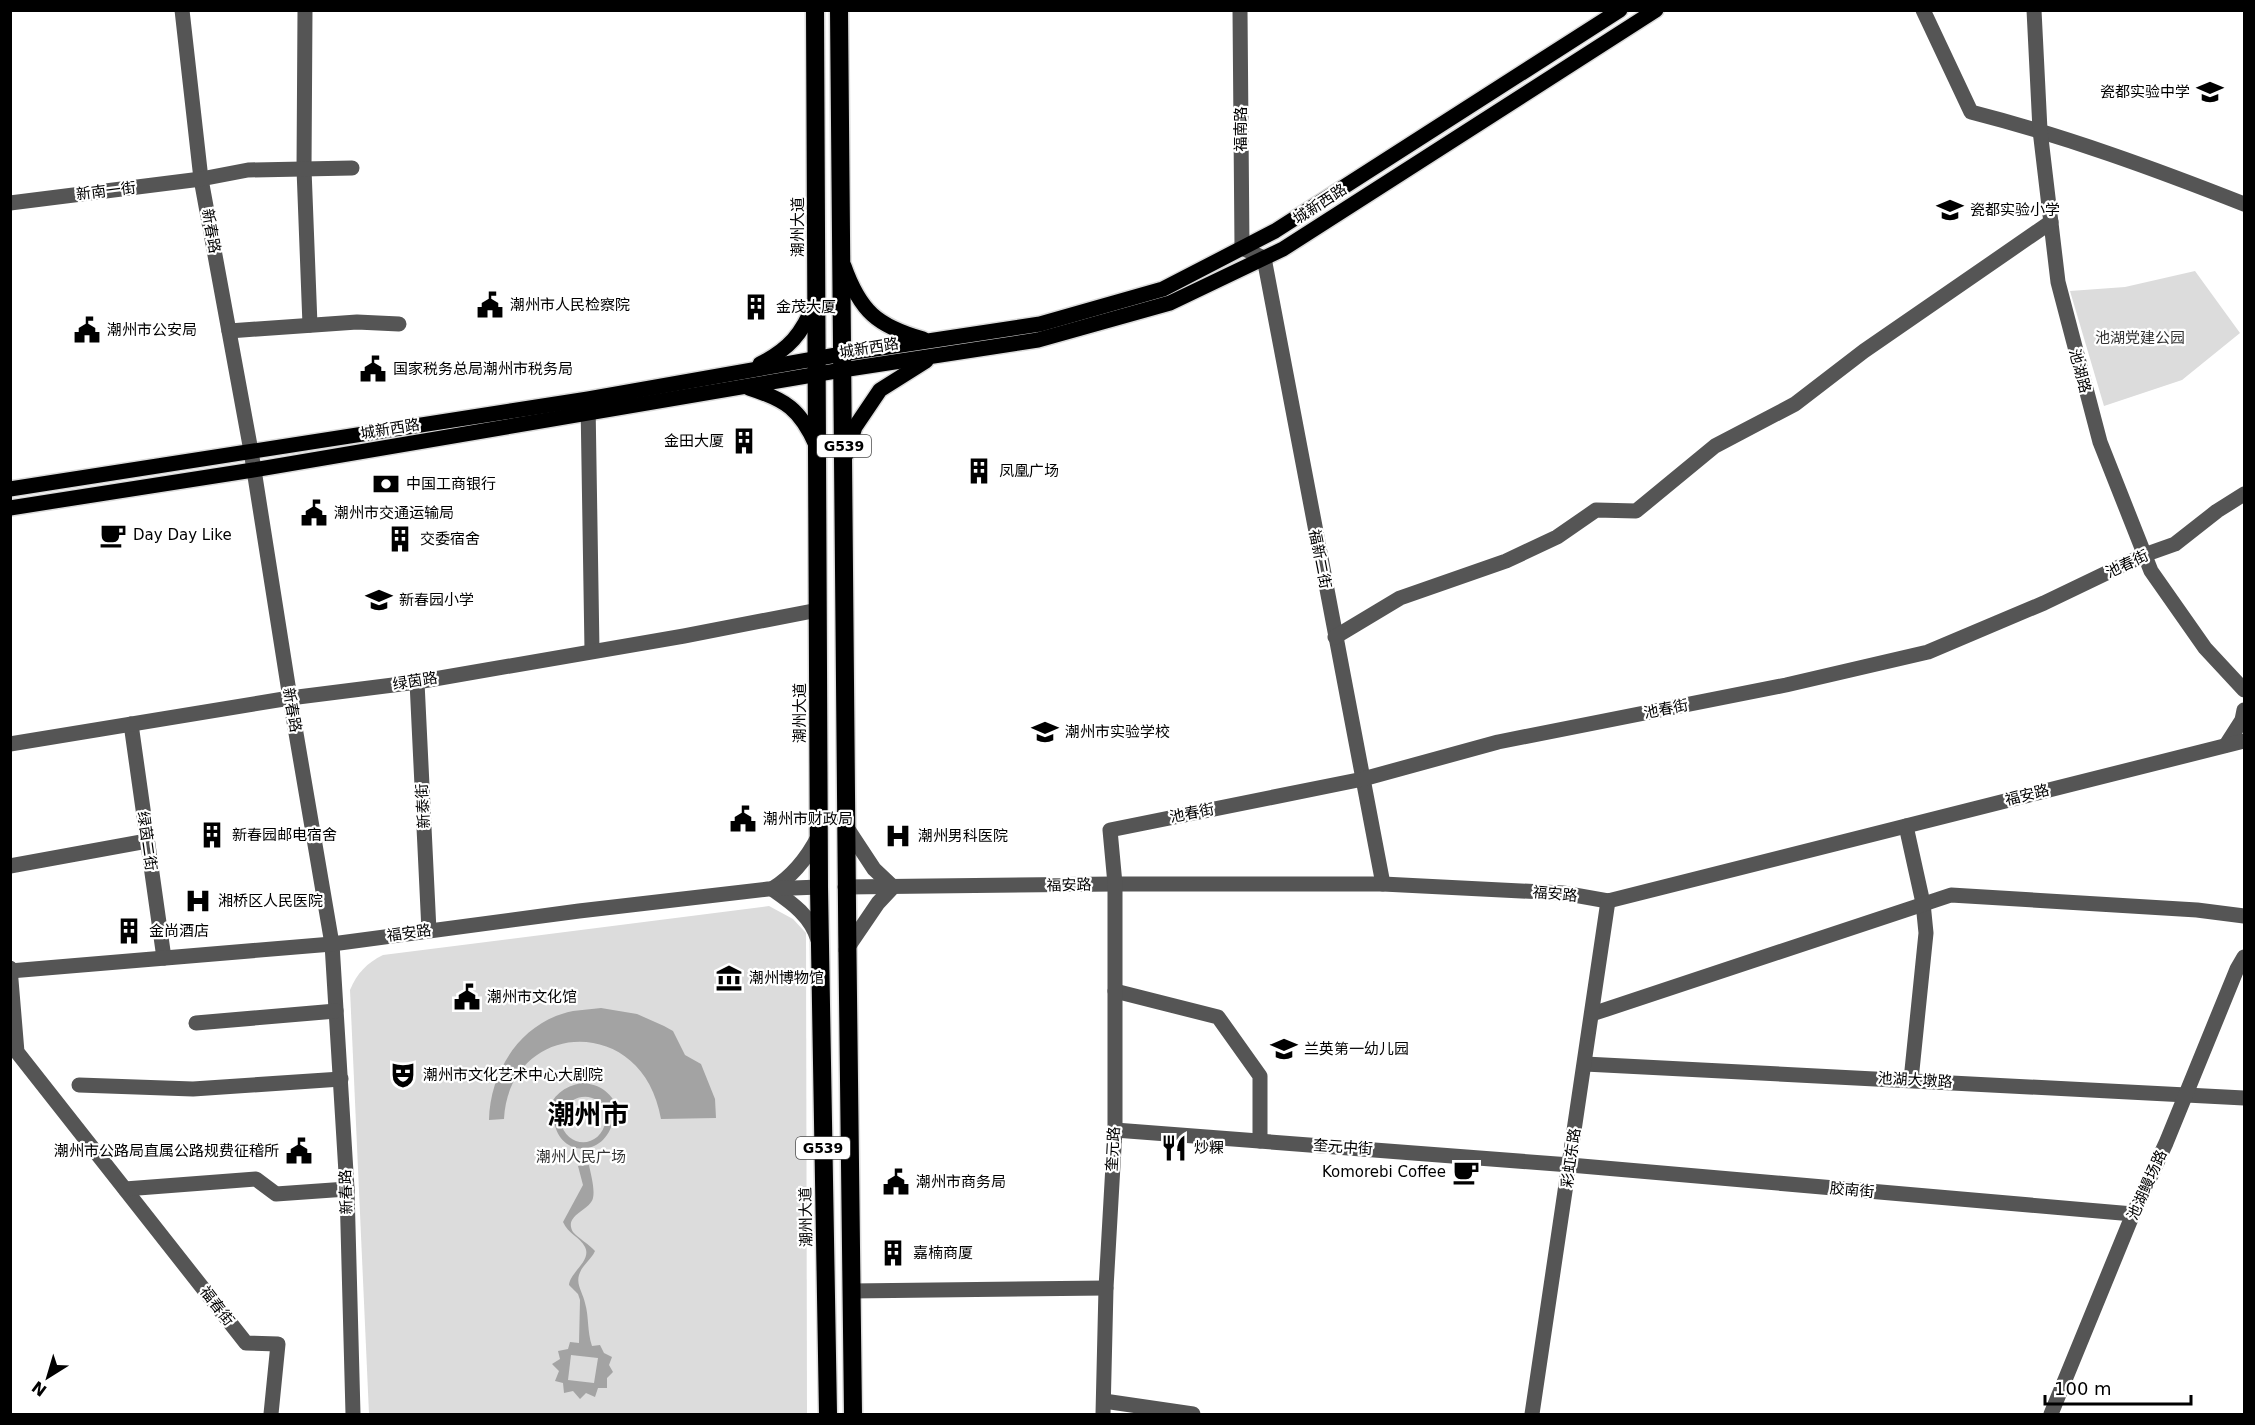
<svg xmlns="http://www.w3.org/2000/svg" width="2255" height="1425" font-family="'DejaVu Sans','Noto Sans SC',sans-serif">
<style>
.green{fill:#dcdcdc}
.water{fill:#a3a3a3;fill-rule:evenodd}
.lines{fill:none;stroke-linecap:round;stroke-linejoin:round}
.major-casing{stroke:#dbdbdb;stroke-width:18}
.highway-casing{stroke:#dbdbdb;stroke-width:21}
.minor{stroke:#555;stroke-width:15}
.major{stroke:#000;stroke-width:15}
.highway{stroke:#000;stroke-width:18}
.labels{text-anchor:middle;stroke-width:4.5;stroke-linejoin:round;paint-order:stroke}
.shield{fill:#fff;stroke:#4c4c4c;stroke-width:1.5}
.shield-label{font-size:14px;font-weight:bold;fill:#000}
.poi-label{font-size:15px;fill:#000;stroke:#fff;text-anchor:start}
.street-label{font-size:15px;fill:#000;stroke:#fff}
.park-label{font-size:15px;fill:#333;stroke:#fff}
.town-label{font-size:27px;font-weight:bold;fill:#000;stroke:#fff}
</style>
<rect width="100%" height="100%" fill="#fff"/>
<g class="green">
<path d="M2195 271 2240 333 2182 380 2104 406 2070 291 2125 287Z"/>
<path d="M769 906 793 919 806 933 807 1414H369L350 990C357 973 367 963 383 955Z"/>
</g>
<g class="water">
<path d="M601 1008 637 1014 664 1026 673 1031 685 1055 701 1064 715 1099 716 1118 661 1119C643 1012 509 1020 504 1119L489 1120C490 1070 522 1021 573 1011 582 1010 592 1009 601 1008Z"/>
<path d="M582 1083C600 1084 613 1093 619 1112H605C597 1089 570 1094 561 1113H547C552 1096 564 1086 582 1083Z"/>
<path d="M606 1120H613C606 1157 560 1159 554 1121H560C567 1150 601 1149 606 1120Z"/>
<path d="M589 1165C591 1175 595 1189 593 1198 590 1211 563 1215 573 1232 578 1238 589 1244 595 1251 591 1260 582 1265 579 1275 576 1285 583 1293 585 1303 589 1316 587 1331 592 1346L600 1345 604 1353 612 1357 609 1365 613 1372 607 1378V1388H598L595 1397 586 1393 580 1399 573 1391 564 1393 563 1383 555 1381 559 1371 552 1364 560 1359 558 1351 568 1349 570 1342 579 1343 580 1300 578 1294 569 1285C570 1272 592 1261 585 1247 580 1237 568 1234 563 1222L583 1185 578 1166ZM571 1355 598 1358 594 1383 568 1380Z"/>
</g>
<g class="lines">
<g class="major-casing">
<g id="major">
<path d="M844 266C860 311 877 326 923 339"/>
<path d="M760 364C789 349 802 334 814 304"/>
<path d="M749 388C786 400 800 409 816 445"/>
<path d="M846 455 855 427 880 390 926 361"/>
<path d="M10 489 588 399 842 354 1040 324 1163 289 1275 231 1620 10"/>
<path d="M10 508 253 470 842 370 1038 340 1170 303 1283 249 1656 10"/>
</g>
</g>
<g class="highway-casing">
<g id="highway">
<path d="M815 10 819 887 828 1414"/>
<path d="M839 10C844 479 846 946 853 1414"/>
</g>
</g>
<g class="minor">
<path d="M182 10 201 179 251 451 290 698 332 944 347 1189 353 1414"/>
<path d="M305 10 304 169 310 325"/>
<path d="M1240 10 1242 248 1264 258 1383 884"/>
<path d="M1923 10 1971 112C2065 136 2155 169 2244 204"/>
<path d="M2034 10 2040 130 2058 282 2100 442 2151 571 2205 648 2244 690"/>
<path d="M10 203 201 179 248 170 352 168"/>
<path d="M229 331 357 322 399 324"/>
<path d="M588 402 592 650"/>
<path d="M1335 637 1400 598 1506 561 1557 537 1596 510 1636 511 1715 446 1795 404 1864 351 2051 222"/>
<path d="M417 682 429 931"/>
<path d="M131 724 164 958"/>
<path d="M10 744 290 698 417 682 684 636 818 610"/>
<path d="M2226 745 2242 720 2244 710"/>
<path d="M845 825 874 869 893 887 878 903 846 950"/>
<path d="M1906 826 1923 903 1926 933 1911 1080"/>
<path d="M10 866 147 841"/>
<path d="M845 887 1115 884H1383L1563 893 1608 901 2244 741"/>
<path d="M818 940C811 916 792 903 772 889 793 876 807 858 818 837"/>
<path d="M10 968 17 1052 246 1343 278 1344 271 1414"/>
<path d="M10 971 332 944 579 911 768 889 819 887"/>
<path d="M1115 991 1218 1017 1260 1076V1141"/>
<path d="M1592 1014 1951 895 2197 910 2244 916"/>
<path d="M196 1023 336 1011"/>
<path d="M1585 1064 2244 1098"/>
<path d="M79 1085 193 1089 341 1079"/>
<path d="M1115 1130 1570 1165 2133 1214"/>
<path d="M125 1189 256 1179 276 1194 347 1189"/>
<path d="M851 1291 1106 1288"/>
<path d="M1104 1401 1193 1414"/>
<path d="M1103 1414 1106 1288 1115 1130V884L1110 830 1363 779 1498 742 1786 685 1928 652 2044 603 2144 555 2175 544 2217 511 2244 494"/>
<path d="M1532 1414 1608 901"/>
<path d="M2051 1414 2133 1214 2166 1143 2237 969 2244 957"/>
</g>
<use href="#major" class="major"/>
<use href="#highway" class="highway"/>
</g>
<defs>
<g id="school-bare" transform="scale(2.07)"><path d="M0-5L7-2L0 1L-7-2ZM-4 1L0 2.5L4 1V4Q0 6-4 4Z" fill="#000" stroke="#fff" stroke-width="2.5" paint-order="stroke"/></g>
<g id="civic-bare" transform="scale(2.07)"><path d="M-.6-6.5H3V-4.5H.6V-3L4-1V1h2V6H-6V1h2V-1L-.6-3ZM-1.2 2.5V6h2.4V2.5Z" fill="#000" stroke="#fff" stroke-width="2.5" paint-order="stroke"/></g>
<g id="building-bare" transform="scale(2.07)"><path d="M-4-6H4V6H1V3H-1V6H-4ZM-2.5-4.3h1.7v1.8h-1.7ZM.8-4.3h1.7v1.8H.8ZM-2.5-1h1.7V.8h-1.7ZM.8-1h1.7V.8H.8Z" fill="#000" stroke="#fff" stroke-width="2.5" paint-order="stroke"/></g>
<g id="bank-bare" transform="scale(2.07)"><path d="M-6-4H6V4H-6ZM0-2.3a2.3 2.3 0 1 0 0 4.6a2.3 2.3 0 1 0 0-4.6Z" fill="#000" stroke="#fff" stroke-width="2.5" paint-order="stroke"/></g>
<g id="cafe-bare" transform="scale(2.07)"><path d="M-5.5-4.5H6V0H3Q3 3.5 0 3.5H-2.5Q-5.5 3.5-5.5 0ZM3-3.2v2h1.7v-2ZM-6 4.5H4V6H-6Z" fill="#000" stroke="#fff" stroke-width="2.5" paint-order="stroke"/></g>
<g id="hospital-bare" transform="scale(2.07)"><path d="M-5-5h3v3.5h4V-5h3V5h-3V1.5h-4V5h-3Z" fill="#000" stroke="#fff" stroke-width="2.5" paint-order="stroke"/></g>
<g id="museum-bare" transform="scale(2.07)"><path d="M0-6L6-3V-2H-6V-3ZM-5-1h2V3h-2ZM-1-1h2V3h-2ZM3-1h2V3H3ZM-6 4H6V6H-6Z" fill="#000" stroke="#fff" stroke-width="2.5" paint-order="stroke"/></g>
<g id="theatre-bare" transform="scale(2.07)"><path d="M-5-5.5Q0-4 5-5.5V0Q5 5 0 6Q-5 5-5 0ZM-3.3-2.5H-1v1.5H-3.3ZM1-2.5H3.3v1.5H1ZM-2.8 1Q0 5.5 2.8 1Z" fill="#000" stroke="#fff" stroke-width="2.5" paint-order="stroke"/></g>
<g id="restaurant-bare" transform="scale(2.07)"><path d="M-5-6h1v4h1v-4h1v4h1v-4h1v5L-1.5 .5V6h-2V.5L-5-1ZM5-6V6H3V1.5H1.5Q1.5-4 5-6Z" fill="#000" stroke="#fff" stroke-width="2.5" paint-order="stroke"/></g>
</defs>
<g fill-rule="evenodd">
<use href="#school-bare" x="2210" y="92"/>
<use href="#school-bare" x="1950" y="210"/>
<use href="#civic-bare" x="490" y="305"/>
<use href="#building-bare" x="756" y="307"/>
<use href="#civic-bare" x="87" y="330"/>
<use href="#civic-bare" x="373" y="369"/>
<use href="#building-bare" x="744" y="441"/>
<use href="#building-bare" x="979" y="471"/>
<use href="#bank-bare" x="386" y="484"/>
<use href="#civic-bare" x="314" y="513"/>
<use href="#cafe-bare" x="113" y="535"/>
<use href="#building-bare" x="400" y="539"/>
<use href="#school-bare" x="379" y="600"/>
<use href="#school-bare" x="1045" y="732"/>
<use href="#civic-bare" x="743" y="819"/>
<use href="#building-bare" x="212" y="835"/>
<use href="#hospital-bare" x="898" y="836"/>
<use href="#hospital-bare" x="198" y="901"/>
<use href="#building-bare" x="129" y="931"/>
<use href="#museum-bare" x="729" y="978"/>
<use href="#civic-bare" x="467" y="997"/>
<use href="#school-bare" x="1284" y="1049"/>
<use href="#theatre-bare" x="403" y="1075"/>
<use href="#restaurant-bare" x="1174" y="1148"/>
<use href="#civic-bare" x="299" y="1151"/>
<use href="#cafe-bare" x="1466" y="1172"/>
<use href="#civic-bare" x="896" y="1182"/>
<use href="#building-bare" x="893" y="1253"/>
</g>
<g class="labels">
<g class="shield">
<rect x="817" y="435" width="54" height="22" rx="4.5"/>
<rect x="796" y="1137" width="54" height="22" rx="4.5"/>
</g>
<g class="shield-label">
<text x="844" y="451">G539</text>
<text x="823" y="1153">G539</text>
</g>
<g class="poi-label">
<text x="2190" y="97" text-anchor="end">瓷都实验中学</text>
<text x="1970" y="215">瓷都实验小学</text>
<text x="510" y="310">潮州市人民检察院</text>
<text x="776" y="312">金茂大厦</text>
<text x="107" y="335">潮州市公安局</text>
<text x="393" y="374">国家税务总局潮州市税务局</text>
<text x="724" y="446" text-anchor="end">金田大厦</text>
<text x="999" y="476">凤凰广场</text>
<text x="406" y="489">中国工商银行</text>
<text x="334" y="518">潮州市交通运输局</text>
<text x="133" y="540">Day Day Like</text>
<text x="420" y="544">交委宿舍</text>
<text x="399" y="605">新春园小学</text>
<text x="1065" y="737">潮州市实验学校</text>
<text x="763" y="824">潮州市财政局</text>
<text x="232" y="840">新春园邮电宿舍</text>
<text x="918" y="841">潮州男科医院</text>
<text x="218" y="906">湘桥区人民医院</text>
<text x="149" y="936">金尚酒店</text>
<text x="749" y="983">潮州博物馆</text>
<text x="487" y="1002">潮州市文化馆</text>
<text x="1304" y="1054">兰英第一幼儿园</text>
<text x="423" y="1080">潮州市文化艺术中心大剧院</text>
<text x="1194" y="1153">炒粿</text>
<text x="279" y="1156" text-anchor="end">潮州市公路局直属公路规费征稽所</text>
<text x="1446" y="1177" text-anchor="end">Komorebi Coffee</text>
<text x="916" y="1187">潮州市商务局</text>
<text x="913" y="1258">嘉楠商厦</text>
</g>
<g class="street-label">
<text transform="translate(1241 129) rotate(-90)" y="5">福南路</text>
<text transform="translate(106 191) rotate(-7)" y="5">新南一街</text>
<text transform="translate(1320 204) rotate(-33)" y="5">城新西路</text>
<text transform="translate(798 227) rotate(-90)" y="5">潮州大道</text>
<text transform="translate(211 231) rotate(80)" y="5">新春路</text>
<text transform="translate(869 348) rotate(-9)" y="5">城新西路</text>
<text transform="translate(2080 371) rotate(75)" y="5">池湖路</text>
<text transform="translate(390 429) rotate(-9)" y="5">城新西路</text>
<text transform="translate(1320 559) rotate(79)" y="5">福新二街</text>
<text transform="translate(2127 564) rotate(-25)" y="5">池春街</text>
<text transform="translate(415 681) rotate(-9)" y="5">绿茵路</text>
<text transform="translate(1666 709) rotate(-11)" y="5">池春街</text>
<text transform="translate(292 710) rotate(80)" y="5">新春路</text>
<text transform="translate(800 713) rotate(-90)" y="5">潮州大道</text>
<text transform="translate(2027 795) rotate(-14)" y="5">福安路</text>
<text transform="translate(423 806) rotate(-93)" y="5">新泰街</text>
<text transform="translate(1192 813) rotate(-11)" y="5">池春街</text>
<text transform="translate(147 841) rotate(82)" y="5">绿茵二街</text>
<text transform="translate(1069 885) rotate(-1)" y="5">福安路</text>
<text transform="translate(1555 894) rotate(5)" y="5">福安路</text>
<text transform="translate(409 933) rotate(-8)" y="5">福安路</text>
<text transform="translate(1915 1080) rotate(3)" y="5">池湖大墩路</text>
<text transform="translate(1343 1147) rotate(4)" y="5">奎元中街</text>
<text transform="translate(1113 1149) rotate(-87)" y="5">奎元路</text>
<text transform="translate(1571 1158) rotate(-82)" y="5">彩虹东路</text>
<text transform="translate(2147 1185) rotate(-66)" y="5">池湖鳗场路</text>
<text transform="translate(1852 1190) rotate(5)" y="5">胶南街</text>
<text transform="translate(346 1192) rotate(-92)" y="5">新春路</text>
<text transform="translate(806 1217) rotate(-91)" y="5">潮州大道</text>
<text transform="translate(217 1306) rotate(52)" y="5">福春街</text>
</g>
<g class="park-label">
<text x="2140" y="343">池湖党建公园</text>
<text x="581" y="1162">潮州人民广场</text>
</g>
<g class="town-label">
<text x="588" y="1124">潮州市</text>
</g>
</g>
<rect width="2255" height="1425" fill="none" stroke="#000000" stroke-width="24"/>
<g transform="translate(48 1377) rotate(217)" stroke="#ffffff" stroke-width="4.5" paint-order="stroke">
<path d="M0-4.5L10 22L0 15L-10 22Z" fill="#000000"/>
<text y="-9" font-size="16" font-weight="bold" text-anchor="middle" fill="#000000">N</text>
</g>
<path d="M2045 1395v9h146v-9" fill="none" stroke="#000000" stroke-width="3"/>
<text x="2054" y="1395" font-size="18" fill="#000000" stroke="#ffffff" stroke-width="4.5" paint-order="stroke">100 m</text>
</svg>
